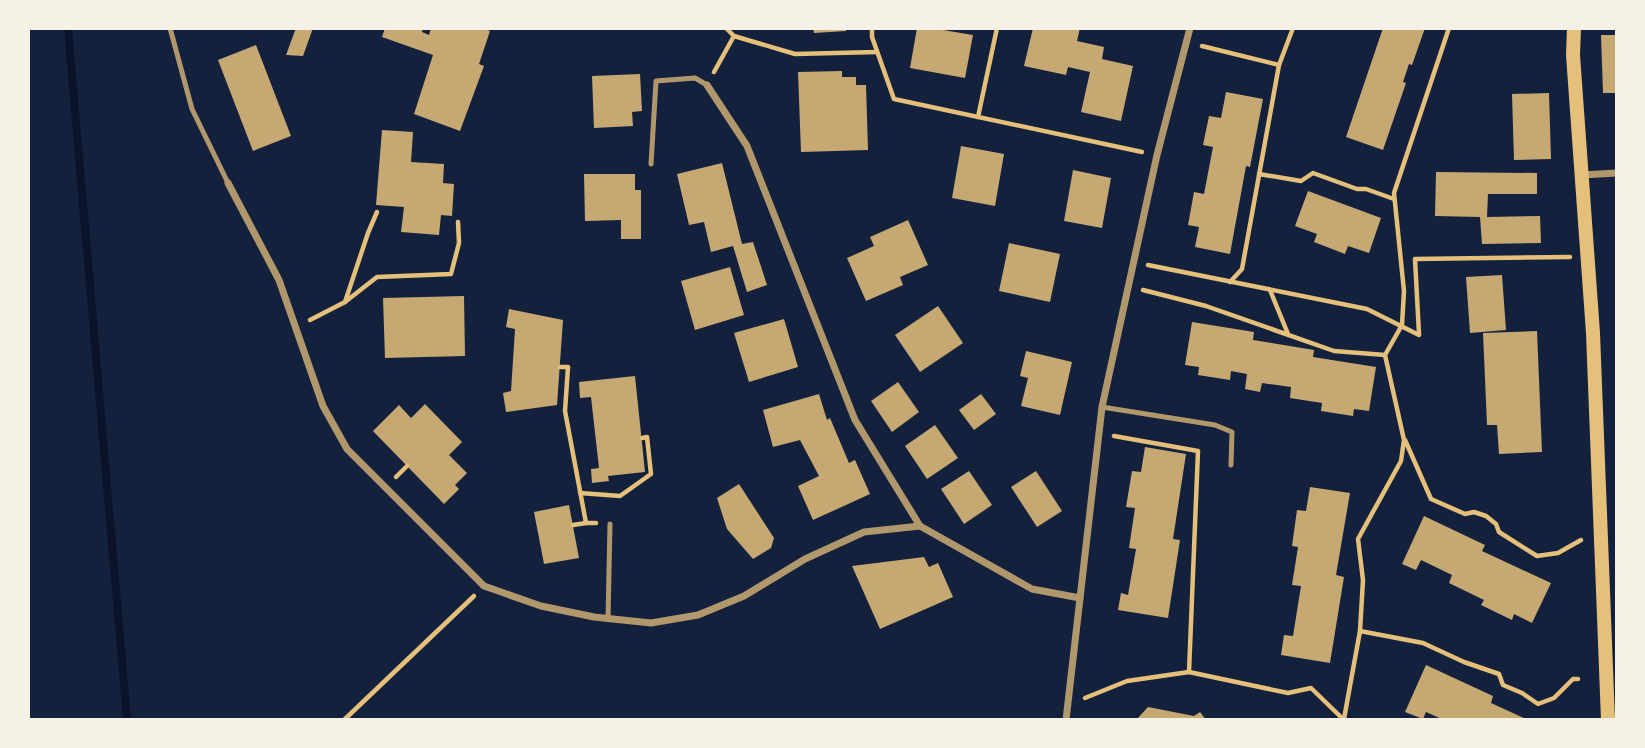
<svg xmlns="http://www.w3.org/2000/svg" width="1645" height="748" font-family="'Source Sans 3',sans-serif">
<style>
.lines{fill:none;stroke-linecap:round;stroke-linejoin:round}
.stream{stroke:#0b132b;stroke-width:8}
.building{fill:#c6a872}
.path{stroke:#e5c07b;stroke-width:4.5}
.service{stroke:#b1986c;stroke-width:5}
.minor{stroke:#b1986c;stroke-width:7}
.secondary{stroke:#e5c07b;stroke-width:14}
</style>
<rect width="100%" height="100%" fill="#14213d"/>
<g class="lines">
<path class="stream" d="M68 28 127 720"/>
</g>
<g class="building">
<path d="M296 28H313L303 56 286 55Z"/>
<path d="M385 28H423L422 32 429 35 431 28H481L490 31 479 64 484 66 460 131 414 114 433 55 382 37Z"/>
<path d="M813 28H846V31L814 33Z"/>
<path d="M917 28H931L973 35 965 78 910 68Z"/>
<path d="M1033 28H1080L1077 41 1104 47 1102 59 1133 66 1121 121 1081 112 1090 72 1068 67 1066 75 1024 66Z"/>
<path d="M1383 28H1425L1412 65 1409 64 1403 82 1406 83 1383 150 1346 137Z"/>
<path d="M1601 35H1617V93H1603Z"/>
<path d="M256 45 291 136 253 151 218 60Z"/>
<path d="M842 71V77H856V85H866L868 150 801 152 798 72Z"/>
<path d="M640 74 642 111 632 112 633 126 594 128 592 76Z"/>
<path d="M1226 92 1263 99 1250 167 1246 166 1230 254 1195 247 1199 227 1188 225 1194 192 1204 194 1213 147 1203 145 1209 116 1221 118Z"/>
<path d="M1549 93 1551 159 1514 160 1512 94Z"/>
<path d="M382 130 413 132 411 162 444 164 443 183 454 184 452 216 441 215 439 235 401 232 404 207 376 205Z"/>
<path d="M961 146 1004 154 995 206 952 198Z"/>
<path d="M722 163 742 244 753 242 767 285 747 292 733 246 711 252 704 222 689 225 677 174Z"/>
<path d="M1073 170 1111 178 1102 228 1064 221Z"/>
<path d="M1436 172 1537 173V194H1488L1487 217 1540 216 1541 243 1482 244 1480 217 1435 216Z"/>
<path d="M584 174H635V190H641V239H621V220L585 221Z"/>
<path d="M1308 191 1381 218 1369 253 1348 246 1345 254 1314 242 1317 234 1295 226Z"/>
<path d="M908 220 928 265 900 277 903 285 866 301 847 258 874 246 870 237Z"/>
<path d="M1009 243 1060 254 1050 302 999 291Z"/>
<path d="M730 267 744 315 695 330 681 281Z"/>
<path d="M1502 275 1506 330 1470 333 1466 277Z"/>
<path d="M464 296 465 356 385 358 383 298Z"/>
<path d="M938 306 963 343 920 372 895 335Z"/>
<path d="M509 309 563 320 557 405 506 412 503 393 511 391 515 329 506 327Z"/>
<path d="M784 319 798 367 749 382 734 333Z"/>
<path d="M1192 322 1254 332 1253 340 1314 350 1313 357 1376 367 1369 411 1354 409 1353 416 1321 411 1322 403 1290 398 1291 387 1262 383 1260 392 1245 389 1247 374 1231 371 1230 380 1198 375 1199 367 1185 365Z"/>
<path d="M1537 331 1542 452 1499 454 1497 425H1487L1483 333Z"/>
<path d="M1026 351 1072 362 1060 415 1021 406 1028 378 1020 376Z"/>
<path d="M635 376 645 472 608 476 609 481 592 483 591 469 599 468 591 397 580 398 579 382Z"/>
<path d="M898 382 919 412 892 432 871 401Z"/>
<path d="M819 394 827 420 830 418 849 463 855 460 870 494 813 520 798 486 819 476 800 440 773 447 763 410Z"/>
<path d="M981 394 996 414 974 430 959 410Z"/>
<path d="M425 404 462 442 449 455 467 473 455 485 459 489 444 504 373 431 399 405 411 418Z"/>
<path d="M935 425 958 458 927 479 905 446Z"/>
<path d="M1145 447 1186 454 1173 539 1180 540 1168 618 1118 610 1121 593 1128 595 1136 549 1129 548 1135 508 1126 507 1132 471 1141 472Z"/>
<path d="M969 471 992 505 964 524 941 489Z"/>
<path d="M1036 471 1062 511 1037 527 1011 487Z"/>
<path d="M739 484 774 538 771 548 753 559 727 529 717 498Z"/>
<path d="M1310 487 1350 493 1336 575 1344 577 1330 663 1281 655 1284 635 1293 636 1301 586 1292 585 1298 547 1292 546 1297 510 1306 511Z"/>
<path d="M569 505 579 558 544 564 534 512Z"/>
<path d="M1424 516 1485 545 1482 551 1551 583 1532 623 1514 614 1512 620 1481 605 1484 600 1449 583 1452 575 1421 560 1416 570 1402 564Z"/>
<path d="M924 557 929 567 938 563 953 597 880 629 852 566Z"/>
<path d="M1426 665 1493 696 1491 703 1528 720H1444L1426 712 1423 719 1405 712Z"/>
<path d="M1148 707 1194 716 1200 712 1206 720H1136Z"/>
</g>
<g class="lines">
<g class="path">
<path d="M726 28 734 36"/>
<path d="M872 28V37L894 99 1142 152"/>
<path d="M1449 28 1394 193 1404 291 1402 325 1385 355 1404 440 1401 461 1358 539 1363 580 1360 631 1423 643 1464 662 1499 674 1503 685 1522 693 1538 704 1554 698 1573 679H1578"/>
<path d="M1202 46 1279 65"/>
<path d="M714 72 734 36 795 54 877 52"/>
<path d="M978 117 997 28"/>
<path d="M1259 174 1301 181 1313 173 1357 189H1366L1394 199"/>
<path d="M1148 265 1367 309 1419 335"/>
<path d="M1230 282 1242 269 1279 65 1293 28"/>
<path d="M1143 290 1206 306 1334 351 1385 355"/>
<path d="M1270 290 1288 334"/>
<path d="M345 302 377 277 451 274 459 243 458 222"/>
<path d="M310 320 345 302 368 233 377 212"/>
<path d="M1419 334 1415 259 1570 257"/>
<path d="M560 367H568L565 411 586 523H596"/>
<path d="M1114 436 1198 451 1189 672 1288 693 1311 688 1344 720"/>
<path d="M1405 440 1431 499 1465 514 1474 512 1486 516 1496 524 1499 532 1537 556 1558 553 1581 540"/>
<path d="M396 477 407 466"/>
<path d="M580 493 620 496 651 474 647 437 642 438"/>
<path d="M573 525 586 523"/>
<path d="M1085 698 1127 681 1189 672"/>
<path d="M1344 719 1360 631"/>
<path d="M344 720 474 596"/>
</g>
<g class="service">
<path d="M170 28 192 109 228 183"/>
<path d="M651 164 656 81 695 78 707 85"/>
<path d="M1102 407 1215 425 1232 432 1231 465"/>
<path d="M608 619 610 524"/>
</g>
<g class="minor">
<path d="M707 85 747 146 855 420 920 526"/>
<path d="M1582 175 1617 173"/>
<path d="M228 183 279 280 323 406 347 449 484 586 541 606 594 617 651 623 698 615 744 596 805 559 864 532 920 526 1032 589 1080 598"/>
<path d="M1066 720 1102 407 1157 155 1190 28"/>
</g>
<path class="secondary" d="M1574 28 1573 55 1593 333 1608 720"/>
</g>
<rect width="1645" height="748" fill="none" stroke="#f6f1e7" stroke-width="60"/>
</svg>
